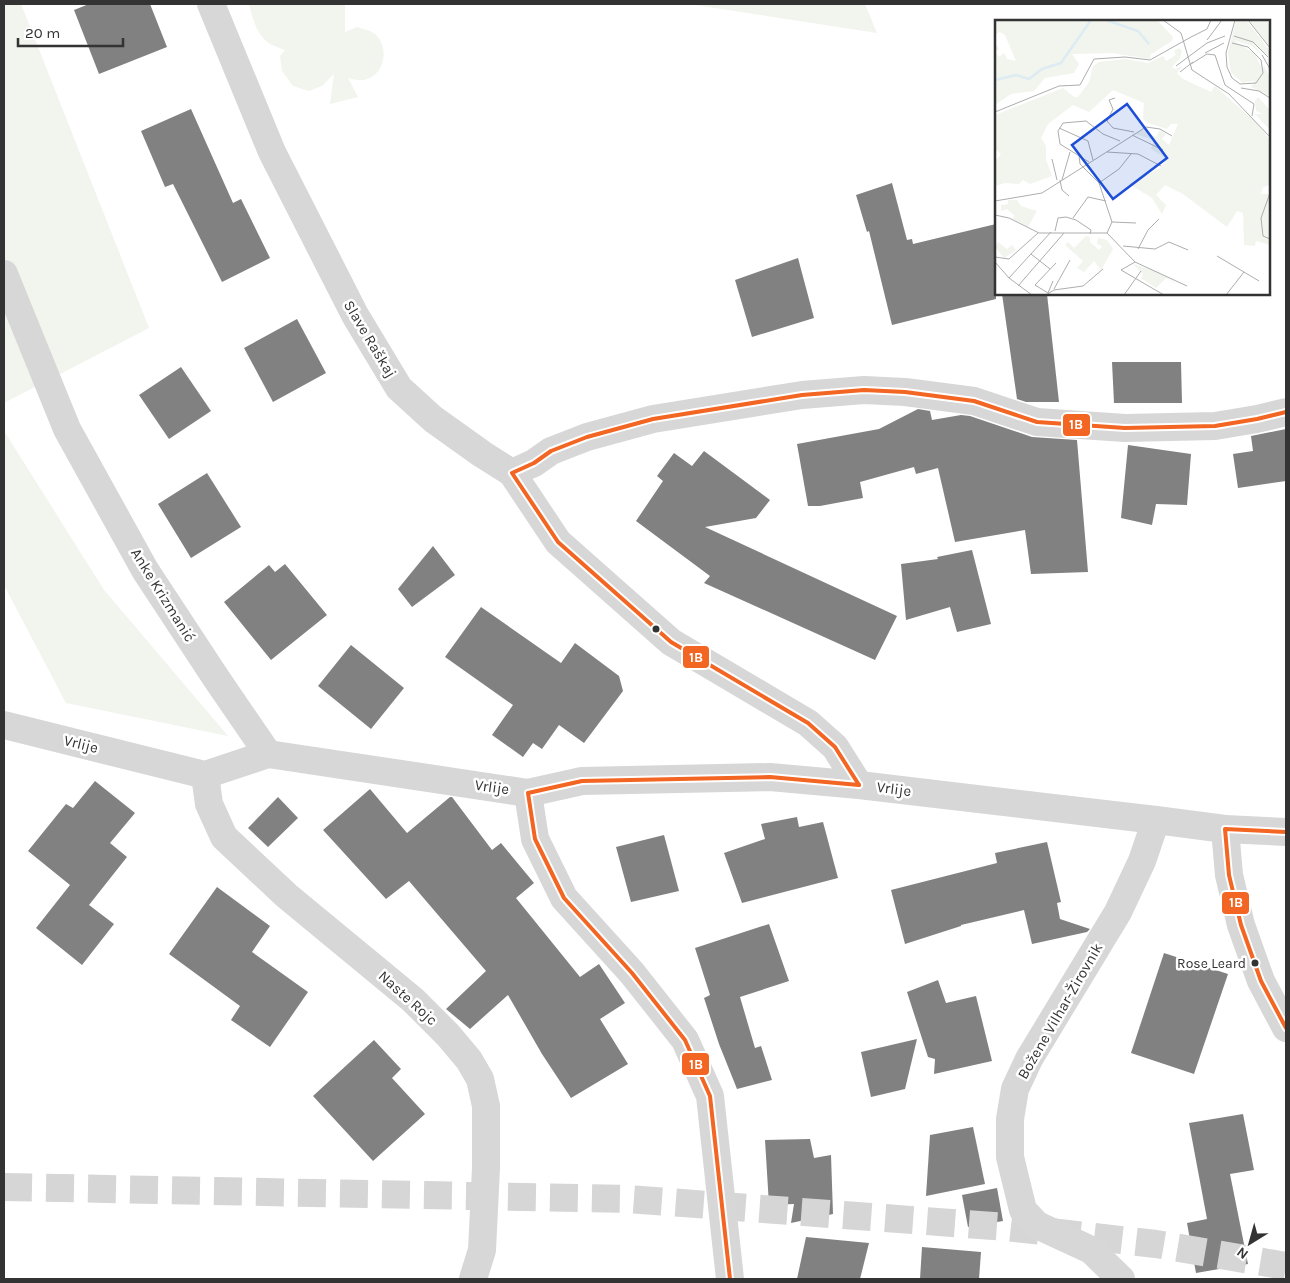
<svg xmlns="http://www.w3.org/2000/svg" width="1290" height="1283" font-family="Karla,sans-serif">
<style>
.green{fill:#f1f5ed}
.building{fill:#818181}
.lines{fill:none;stroke-linecap:round;stroke-linejoin:round}
.highway-tunnel{stroke:#d6d6d6;stroke-width:28;stroke-dasharray:28 14;stroke-linecap:butt}
.street{stroke:#d7d7d7;stroke-width:28}
.bus-1-casing{stroke:#fff;stroke-width:8}
.bus-1{stroke:#f26522;stroke-width:4}
.bus-dot{fill:#333;stroke:#fff;stroke-width:2}
.labels{text-anchor:middle;stroke-width:5;stroke-linejoin:round;paint-order:stroke}
.bus-label{font-size:14px;fill:#333;stroke:#fff;text-anchor:end}
.street-label{font-size:15px;fill:#333;stroke:#fff}
.inset-river{fill:none;stroke:#ddebf3;stroke-width:2.5}
.inset-road{fill:none;stroke:#adadad;stroke-width:1}
.view{fill:#1d4ed8;fill-opacity:0.15;stroke:#1d4ed8;stroke-width:2.5}
.inset-edge{fill:none;stroke:#333;stroke-width:2.5}
.line-badge{stroke:#fff;stroke-width:2}
.badge-label{font-size:14px;text-anchor:middle;font-weight:bold;fill:#fff}
</style>
<rect width="100%" height="100%" fill="#fff"/>
<g class="green">
<path d="M4 4H21L149 328 4 403Z"/>
<path d="M249 4H345V32L357 27C362 29 370 30 375 34 390 47 385 76 364 80 360 81 353 79 348 78L358 97 330 104 334 74 322 86 309 91 293 86 282 71 280 56 285 50C280 48 274 46 270 44 257 36 252 17 249 4Z"/>
<path d="M689 4H865L877 33Z"/>
<path d="M4 431 104 590 228 736 66 703 4 585Z"/>
</g>
<g class="building">
<path d="M89 4H150L167 47 99 74 74 10Z"/>
<path d="M191 109 233 203 241 199 270 258 222 282 173 184 165 187 141 131Z"/>
<path d="M892 183 907 240 912 239 913 244 996 224V299L892 325 869 231 867 232 856 195Z"/>
<path d="M798 258 814 318 752 337 735 280Z"/>
<path d="M1002 294H1047L1059 402H1026L1017 399Z"/>
<path d="M297 319 326 373 273 402 244 348Z"/>
<path d="M1112 362H1181L1182 403H1114Z"/>
<path d="M181 367 211 411 169 439 139 395Z"/>
<path d="M918 409 930 411 932 420 961 415 970 416 1032 437 1077 440 1088 572 1031 574 1025 530 955 542 938 468 916 474 914 467 860 482 863 498 820 506H808L797 444 879 429Z"/>
<path d="M1286 429V481L1238 488 1233 454 1253 451 1251 436Z"/>
<path d="M1128 445 1191 454 1187 505 1156 504 1152 525 1121 518Z"/>
<path d="M704 451 770 500 756 518 705 527 897 616 875 660 704 583 710 576 636 521 663 481 657 476 674 453 692 466Z"/>
<path d="M207 473 241 527 191 558 158 504Z"/>
<path d="M433 546 455 575 412 607 398 589Z"/>
<path d="M972 550 991 624 957 632 950 607 906 620 901 564 938 559 937 557Z"/>
<path d="M285 564 327 615 271 660 224 602 269 565 275 572Z"/>
<path d="M481 607 561 663 575 643 619 676 623 691 584 743 559 725 542 749 533 743 523 757 492 735 513 705 445 657Z"/>
<path d="M351 645 404 688 371 729 318 686Z"/>
<path d="M95 781 135 813 110 843 127 857 89 905 114 924 82 965 36 928 70 885 28 851 66 804 73 808Z"/>
<path d="M370 789 407 833 450 797H452L492 850 501 843 534 883 516 898 580 977 599 964 625 1003 600 1019 628 1064 571 1098 542 1054 508 995 470 1029 446 1009 486 971 409 881 386 899 323 830Z"/>
<path d="M278 797 298 818 268 847 248 828Z"/>
<path d="M797 817 799 827 823 822 838 878 742 903 724 853 765 839 761 824Z"/>
<path d="M664 835 679 891 631 902 616 847Z"/>
<path d="M1047 842 1061 902 1057 903 1060 919 1090 929 1087 932 1032 944 1024 910 961 925V926L905 944 891 890 997 863 995 853Z"/>
<path d="M217 887 270 926 252 952 308 992 270 1047 231 1020 240 1006 169 954Z"/>
<path d="M769 924 789 981 740 997 755 1048 761 1046 772 1080 737 1089 719 1044 704 998 710 995 695 948Z"/>
<path d="M1164 953 1228 974 1194 1074 1131 1053Z"/>
<path d="M938 980 946 1003 976 996 992 1061 934 1074 935 1059 928 1057 907 992Z"/>
<path d="M917 1039 905 1089 871 1097 861 1052Z"/>
<path d="M374 1040 401 1069 392 1078 425 1114 373 1161 313 1096Z"/>
<path d="M1243 1114 1254 1170 1230 1174 1248 1264 1196 1273 1187 1223 1207 1219 1189 1123Z"/>
<path d="M973 1127 985 1184 926 1196 930 1135Z"/>
<path d="M810 1139 814 1158 831 1155 833 1214 791 1223 794 1204 769 1205 765 1140Z"/>
<path d="M997 1188 1003 1221 968 1227 962 1195Z"/>
<path d="M806 1237 869 1243 860 1279H797Z"/>
<path d="M922 1247 981 1252 979 1279H920Z"/>
</g>
<g class="lines">
<path class="highway-tunnel" d="M4 1187 628 1199 1006 1227 1156 1244 1286 1266"/>
<g class="street">
<path d="M211 4 272 152 355 315 399 388 433 419 482 454 512 473 558 542 671 642 808 723 835 747 859 785"/>
<path d="M4 274 67 429 145 570 216 678 268 754"/>
<path d="M512 473 534 463 551 451 587 437 653 419 802 395 864 390 905 392 974 401 1037 422 1125 428 1215 426 1257 419 1286 412"/>
<path d="M4 725 205 775 268 754 528 793 582 781 770 777 859 785 1156 820 1225 829 1286 832"/>
<path d="M205 775 209 804 224 837 287 896 413 1000 448 1035 469 1060 480 1079 486 1106V1168L482 1250 473 1279"/>
<path d="M528 793 535 839 564 898 632 973 685 1040 710 1096 730 1279"/>
<path d="M1225 829 1229 875 1241 925 1261 981 1286 1028"/>
<path d="M1121 1279 1091 1250 1037 1225 1023 1210 1010 1157V1119L1015 1089 1029 1059 1118 912 1142 861 1156 820"/>
</g>
<g class="bus-1-casing">
<g id="bus-1">
<path d="M859 785 835 747 808 723 671 642 558 542 512 473 534 463 551 451 587 437 653 419 802 395 864 390 905 392 974 401 1037 422 1125 428 1215 426 1257 419 1286 412"/>
<path d="M1286 832 1225 829 1229 875 1241 925 1261 981 1286 1028"/>
<path d="M730 1279 710 1096 685 1040 632 973 564 898 535 839 528 793 582 781 770 777 859 785"/>
</g>
</g>
<use href="#bus-1" class="bus-1"/>
</g>
<g class="bus-dot">
<circle cx="656" cy="629" r="4.5"/>
<circle cx="1255" cy="963" r="4.5"/>
</g>
<g class="labels">
<g class="bus-label">
<text x="1246" y="968">Rose Leard</text>
</g>
<g class="street-label">
<text transform="translate(370 339) rotate(59)" y="5">Slave Raškaj</text>
<text transform="translate(163 595) rotate(58)" y="5">Anke Krizmanić</text>
<text transform="translate(81 744) rotate(14)" y="5">Vrlije</text>
<text transform="translate(492 787) rotate(8)" y="5">Vrlije</text>
<text transform="translate(894 789) rotate(7)" y="5">Vrlije</text>
<text transform="translate(408 998) rotate(42)" y="5">Naste Rojc</text>
<text transform="translate(1060 1011) rotate(-60)" y="5">Božene Vilhar-Žirovnik</text>
</g>
</g>
<g transform="translate(995 20)">
<rect width="275" height="275" fill="#fff"/>
<path d="M0 0H162L178 17 177 21 156 34 155 39 117 33 77 34 84 44 79 53 50 58 39 71 16 74 0 85V23L4 29 1 32 4 37 9 33 12 39 21 41 10 15 5 12 0 14ZM241 0H251L275 31V37L258 24 272 40 257 26 238 20 260 34 267 49 262 60 248 63 236 53 233 33ZM254 0H271L275 5V27ZM184 28 187 31 185 38 177 47 183 51 181 48 187 47 182 53 188 59 216 72 220 66 263 104 275 120V165L268 167 266 174H275V225L261 221 260 226 249 225 248 193 242 191 232 207 188 174 170 165 161 175 171 185 167 194 157 178 134 164 165 148 172 139 156 129 159 120 139 114 147 110 161 117 165 110 171 114 167 119 174 125 183 104H176L172 109 153 103 148 99 149 83 118 70 94 92 78 85 53 104 46 118 51 126V140L57 156 35 164 28 160 24 164 10 163 0 166V142L6 134 0 129V95L68 68 79 77H83L94 62 98 46 104 42 130 39 153 43 168 36 171 41 181 35 179 31ZM269 46 275 57V76L256 67ZM263 77 275 90V110L260 94H268L261 91 260 81ZM13 180H22L26 186 42 191 33 207 18 199 19 195 12 189 6 191V185L13 184ZM91 216 95 217V222L104 230 107 226 102 224 103 218 112 220 118 229 106 250 99 241 89 252 82 248 88 241 70 225 73 222 79 228ZM3 222 12 229 17 225 21 230 9 238 0 227ZM138 244 164 252 185 266 171 258 161 268 146 258 148 254Z" fill="#f1f5ed"/>
<path class="inset-river" d="M111 0 143 11 154 24M0 60 21 55 34 59 47 49 66 43 96 0"/>
<path class="inset-road" d="M168 0 186 13 197 50 234 74 275 117M253 0 275 28M239 16 258 22 273 37M196 17 212 9 216 0M212 20 227 0M237 23 253 27 266 40 268 53 261 63 245 64 237 58 232 47 231 33 240 0M210 33 229 23M267 35 275 49M196 44 212 34 220 35 230 65 259 84 257 96M181 46 212 23 230 16M185 52 198 42M246 68 264 71 275 78M120 78 114 80 118 89 112 101 118 108 139 112M0 92 64 66 85 65 99 39 130 37 155 40 196 17M64 108 93 121 98 140M137 115 168 130M112 132 143 134 166 146M84 135 85 144 104 163M57 139 62 160M94 142 65 124 63 111 68 103 91 101 108 114 125 121M65 160 67 170 74 176M67 160 75 132M104 163 117 202 112 213M104 163 124 149 136 134M275 173 266 198 268 216 275 219M0 181 47 173 151 107 165 109 177 116M0 195 14 198 44 213H112L140 242 192 266M78 198 93 177 111 181M117 202 141 203M60 211 63 198 71 197 81 200 96 210 95 214M128 226 160 229 174 222 193 230M143 229 153 210 164 199M36 234 55 249M222 236 264 261M0 237 14 239 43 213M0 242 14 258 37 275M126 250 169 275M126 250 140 242M14 258 56 212M58 261 53 273 40 265 61 243M23 266 69 213M59 269 75 240M51 275 59 270 88 266 108 249M129 275 146 251M231 275 249 252"/>
<path class="view" d="M132 84 172 138 118 179 77 125Z"/>
<rect width="275" height="275" class="inset-edge"/>
</g>
<g class="line-badge">
<rect x="1062" y="413" width="29" height="24" rx="5" fill="#f26522"/>
<rect x="682" y="645" width="28" height="24" rx="5" fill="#f26522"/>
<rect x="1221" y="891" width="29" height="24" rx="5" fill="#f26522"/>
<rect x="681" y="1052" width="29" height="24" rx="5" fill="#f26522"/>
</g>
<g class="badge-label">
<text x="1076" y="429">1B</text>
<text x="696" y="662">1B</text>
<text x="1236" y="907">1B</text>
<text x="696" y="1069">1B</text>
</g>
<rect width="1290" height="1283" fill="none" stroke="#333333" stroke-width="10"/>
<g transform="translate(1250 1243) rotate(217)" stroke="#ffffff" stroke-width="4" paint-order="stroke">
<path d="M0-4L9 19L0 12L-9 19Z" fill="#333333"/>
<text y="-8" font-size="14" font-weight="bold" text-anchor="middle" fill="#333333">N</text>
</g>
<path d="M18 38v8h105v-8" fill="none" stroke="#333333" stroke-width="2.5"/>
<text x="25" y="38" font-size="15" fill="#333333" stroke="#ffffff" stroke-width="4" paint-order="stroke">20 m</text>
</svg>
